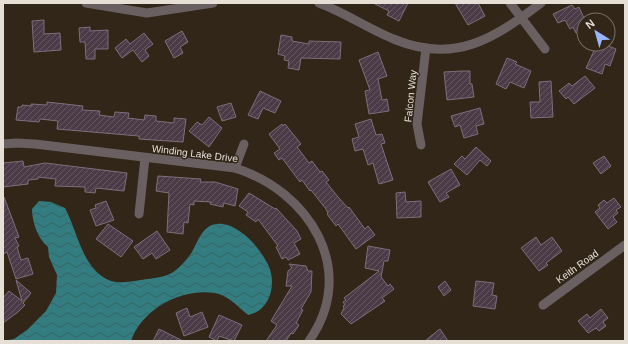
<svg xmlns="http://www.w3.org/2000/svg" width="628" height="344" font-family="Arial,sans-serif">
<style>
.water{fill:url(#water-waves)}
.building{fill:url(#building-hatch);stroke:#7e6e7c}
.lines{fill:none;stroke-linecap:round;stroke-linejoin:round}
.street{stroke:#6b6061;stroke-width:9}
.labels{text-anchor:middle;stroke-width:3;stroke-linejoin:round;paint-order:stroke}
.street-label{font-size:10px;fill:#e6dfd6;stroke:#312618}
</style>
<defs>
<pattern id="water-waves" width="16" height="10" patternUnits="userSpaceOnUse"><rect width="16" height="10" fill="#337c7f"/><path d="M0 5q4-4 8 0t8 0" fill="none" stroke="#3b6263"/></pattern>
<pattern id="building-hatch" width="6" height="6" patternUnits="userSpaceOnUse"><rect width="6" height="6" fill="#4a3b47"/><path d="M-1 1l2-2M0 6l6-6M5 7l2-2" fill="none" stroke="#645761"/></pattern>
</defs>
<rect width="100%" height="100%" fill="#312618"/>
<path class="water" d="M39 201 51 202 65 208C78 232 82 270 111 281 120 284 132 281 141 280 153 278 166 278 176 270 182 265 188 258 192 252 199 239 204 221 223 224 241 227 258 246 266 261 278 279 272 311 248 315 238 307 228 295 215 293 181 288 142 309 131 341H3L14 339 27 330 46 311 56 293 57 275 49 257 48 247C38 239 32 222 32 209Z"/>
<g class="building">
<path d="M373 3H408L399 21 387 15 389 11Z"/>
<path d="M455 3H478L485 16 468 25Z"/>
<path d="M572 5 575 9 579 7 584 18V29L576 33 573 27 570 29 565 20 558 23 553 14Z"/>
<path d="M44 20V34L60 33 61 50 34 52 32 21Z"/>
<path d="M90 27V31L108 30V49H95V59H86L85 42H80L79 28Z"/>
<path d="M182 31 188 42 180 47 183 53 174 58 165 41Z"/>
<path d="M144 33 153 44 145 50 149 56 142 62 133 50 122 58 115 48 126 39 130 44Z"/>
<path d="M281 35 292 37V41L309 44V41L341 42 340 59 301 58 299 70 288 68 289 61 284 60 285 56 278 54Z"/>
<path d="M597 44H603L616 49 610 66 605 64 602 74 586 68Z"/>
<path d="M378 52 387 76 378 79 382 100 387 99 389 111 369 114 365 91 370 90 359 60Z"/>
<path d="M507 58 517 62 515 64 531 71 524 88 510 82 506 89 496 84Z"/>
<path d="M462 71H470V84H472L474 97 447 100 444 72Z"/>
<path d="M585 76 595 88 574 104 568 97 566 99 559 91 569 83 572 86Z"/>
<path d="M551 81 553 117 531 118 530 102H540L539 82Z"/>
<path d="M260 91 281 101 275 113 263 108 258 119 248 115Z"/>
<path d="M47 102 83 106 82 110 100 111 99 115 114 117 115 112 129 113 128 118 144 120 145 115 156 116V121L174 123V118L186 119 183 142 139 139V136L57 129 58 121 40 119 39 122 16 120 18 107H22V105L31 106V104L47 105Z"/>
<path d="M231 103 236 117 222 121 217 107Z"/>
<path d="M480 108 484 124 476 126 478 134 464 138 460 125 455 127 451 116Z"/>
<path d="M209 117 222 128 209 147 189 131 197 122 202 125Z"/>
<path d="M371 119 376 135 382 134 385 143 381 144 393 180 379 184 373 163 368 165 363 149 355 151 352 139 359 137 355 124Z"/>
<path d="M282 124 283 126 285 124 301 144 297 147 309 163 312 161 320 172 322 171 329 180 326 182 338 197 348 208 349 207 365 229 368 226 375 235 356 249 338 224 336 226 327 214 328 213 326 209 311 190 310 191 302 180 300 182 282 158 279 160 274 153 280 149 269 134Z"/>
<path d="M476 147 491 161 487 166 480 160 467 175 454 164 462 156 465 159Z"/>
<path d="M604 156 611 166 601 174 593 163Z"/>
<path d="M23 161 24 167 45 163 127 173 124 191 96 188 95 193 85 192V187L55 186 56 179 38 177V179L28 180V184L3 187V163Z"/>
<path d="M451 169 460 185 446 193 449 197 440 202 428 182Z"/>
<path d="M158 176 201 179 200 182H215L238 189 235 206 224 203 223 207 210 204 211 202 194 201V205L190 204 188 223 184 222 183 234 167 232 169 193 156 191Z"/>
<path d="M405 192 406 202 421 201V217L397 218 396 193Z"/>
<path d="M249 193 275 209 276 208 297 231 301 239 294 243 300 254 288 260 286 257 282 259 276 247 278 246 258 219 256 222 246 215 248 212 239 206Z"/>
<path d="M4 197 19 237 15 238 19 246 17 247 21 260 28 258 33 274 16 279 7 252 3 254Z"/>
<path d="M614 198 621 207 616 210 618 213 613 217 617 222 608 229 595 212 600 208 598 205 604 200 607 203Z"/>
<path d="M106 201 114 220 96 226 90 210 96 208 95 205Z"/>
<path d="M108 224 133 241 121 257 96 239Z"/>
<path d="M157 231 170 250 156 259 152 253 143 259 134 247Z"/>
<path d="M536 237 541 245 552 237 562 251 546 263 548 265 539 271 521 248Z"/>
<path d="M368 246 390 250 388 261H384L381 277 388 286 390 284 394 289 382 298 385 301 351 324 341 314 344 308 343 306 345 305 343 302 346 300 344 298 379 271 365 268Z"/>
<path d="M289 264 306 266 308 271H312L311 292 301 309 303 310 296 323 299 325 293 334 291 333 286 341H266L277 325 271 321 292 286H286L288 271 292 268Z"/>
<path d="M16 280 31 293 23 303 25 305 18 312 3 323V298L9 291 22 301Z"/>
<path d="M445 281 451 290 444 296 438 287Z"/>
<path d="M476 281 494 283 492 295 497 296 495 309 473 306Z"/>
<path d="M187 308 190 317 202 312 208 327 184 336 176 313Z"/>
<path d="M601 309 608 318 603 322 606 326 599 331 596 328 588 333 578 321 587 314 590 318Z"/>
<path d="M219 315 242 325 234 341 219 336 217 341 209 337Z"/>
<path d="M159 329 183 341H153Z"/>
<path d="M440 329 448 341H425L431 336Z"/>
</g>
<g class="lines">
<g class="street">
<path d="M86 3 147 13 213 3"/>
<path d="M319 3C346 13 370 30 396 40 456 64 495 38 541 3"/>
<path d="M510 3 545 49"/>
<path d="M3 144 16 143 35 144 235 168C309 191 359 270 309 341"/>
<path d="M421 145 417 124 426 48"/>
<path d="M235 168 244 144"/>
<path d="M139 214 145 158"/>
<path d="M543 305 625 245"/>
</g>
</g>
<g class="labels">
<g class="street-label">
<text transform="translate(410 96) rotate(-84)" y="4">Falcon Way</text>
<text transform="translate(195 153) rotate(7)" y="4">Winding Lake Drive</text>
<text transform="translate(577 266) rotate(-36)" y="4">Keith Road</text>
</g>
</g>
<rect width="628" height="344" fill="none" stroke="#e6dfd6" stroke-width="8"/>
<g transform="translate(596 32) rotate(323)"><circle r="19" fill="#312618" stroke="#797064"/>
<path d="M0-3L7 15L0 10L-7 15Z" fill="#9ab5fd"/>
<text y="-6" font-size="11" font-weight="bold" text-anchor="middle" fill="#e6dfd6">N</text>
</g>
</svg>
